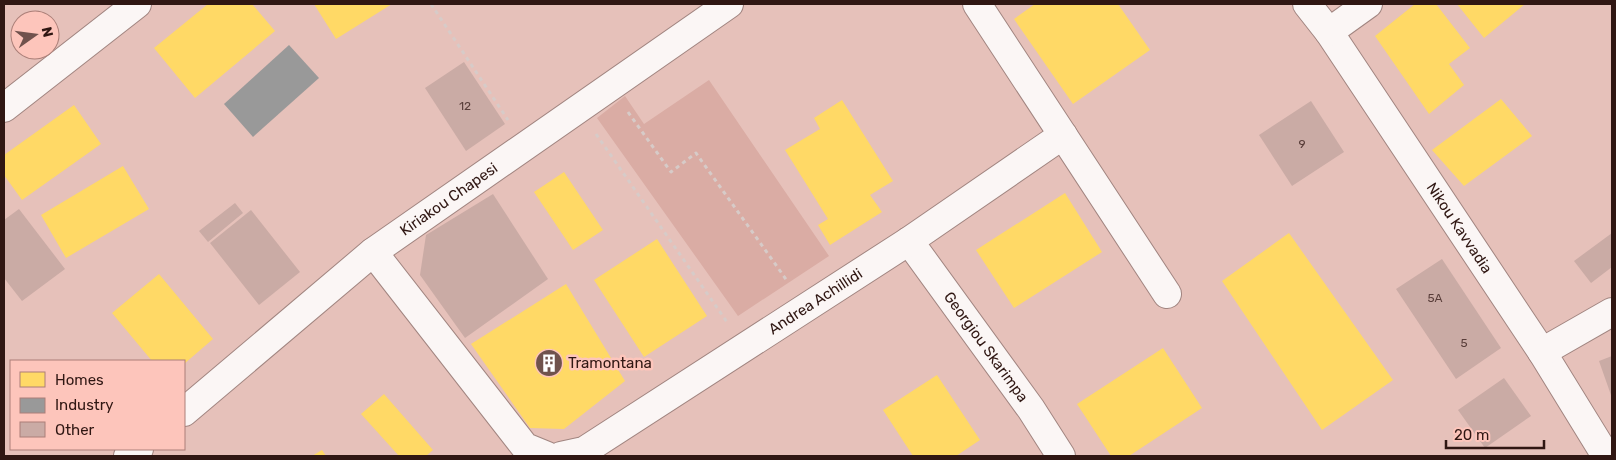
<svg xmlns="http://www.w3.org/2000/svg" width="1616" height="460" font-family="Rubik,sans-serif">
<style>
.green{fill:#daaca4}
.homes{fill:#ffd966}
.industry{fill:#999}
.building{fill:#caaba5}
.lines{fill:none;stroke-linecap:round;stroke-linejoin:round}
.minor-casing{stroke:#a18580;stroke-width:30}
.path{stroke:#d7cbc8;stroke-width:3;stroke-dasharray:4 4;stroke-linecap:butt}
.minor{stroke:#fbf6f5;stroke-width:28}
.labels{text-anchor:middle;stroke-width:5;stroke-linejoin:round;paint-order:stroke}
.number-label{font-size:12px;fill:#593e3a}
.street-label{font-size:15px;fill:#301713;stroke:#fdc5bb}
.poi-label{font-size:15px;fill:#301713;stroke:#fdc5bb;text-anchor:start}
</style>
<rect width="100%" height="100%" fill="#e6c1ba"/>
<path class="green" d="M709 80 829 256 738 316 597 118 625 96 644 124Z"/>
<g class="homes">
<path d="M208 4H252L275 31 195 98 154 48Z"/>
<path d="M314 4H392L336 39Z"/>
<path d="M1035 4H1118L1150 50 1073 104 1014 19Z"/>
<path d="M1415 4H1436L1470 48 1449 64 1464 85 1429 114 1375 36Z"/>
<path d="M1457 4H1525L1484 38Z"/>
<path d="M1501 99 1532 136 1464 186 1432 150Z"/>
<path d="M842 100 893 181 870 195 882 212 830 245 818 225 828 219 785 150 820 129 814 118Z"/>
<path d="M74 105 101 144 22 200 4 175V155Z"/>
<path d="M123 166 149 209 66 258 41 215Z"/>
<path d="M564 172 603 230 573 250 534 192Z"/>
<path d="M1065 193 1102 252 1014 308 976 250Z"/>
<path d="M1289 233 1393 380 1322 430 1222 281Z"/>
<path d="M657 239 707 316 644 357 594 280Z"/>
<path d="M159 274 213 339 184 364V361H152L112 313Z"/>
<path d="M566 284 625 381 564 429 530 428 471 344Z"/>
<path d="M1163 348 1202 408 1129 456H1111L1077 404Z"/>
<path d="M937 375 980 440 956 456H913L883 410Z"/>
<path d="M384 394 433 450 426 456H399L361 414Z"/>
<path d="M322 450 326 456H312Z"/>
</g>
<path class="industry" d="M289 45 319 78 253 137 224 104Z"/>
<g class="building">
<path d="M464 62 505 124 466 151 425 88Z"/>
<path d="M1311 101 1344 152 1292 186 1259 135Z"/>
<path d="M493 194 548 279 465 338 420 275 426 235Z"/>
<path d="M235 203 243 213 208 242 199 231Z"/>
<path d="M19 209 65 269 22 301 4 278V220Z"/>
<path d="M251 210 300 272 259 305 210 243Z"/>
<path d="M1612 233V267L1591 283 1574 261Z"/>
<path d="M1442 259 1501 348 1456 379 1396 289Z"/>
<path d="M1612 356V398L1599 361Z"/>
<path d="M1504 378 1531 416 1485 448 1458 410Z"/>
</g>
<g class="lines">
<g class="minor-casing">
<g id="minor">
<path d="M977 4 1167 294"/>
<path id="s1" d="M1307 4 1329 32 1542 352 1606 456"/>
<path d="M1329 32 1368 4"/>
<path d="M4 108 137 4"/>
<path id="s2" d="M909 241 1031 409 1061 456"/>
<path d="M373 252 525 447 547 456"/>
<path d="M1542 352 1612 312"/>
<path id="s3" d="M184 412 373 252 729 4"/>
<path d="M128 456 139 449"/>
<path id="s4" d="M561 456 584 451 909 241 1063 135"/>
</g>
</g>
<g class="path">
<path d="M431 4 508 120"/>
<path d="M628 112 671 172 696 153 788 282"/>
<path d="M596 134 727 322"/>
</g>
<use href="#minor" class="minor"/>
</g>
<defs>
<g id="building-disc" transform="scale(1.4375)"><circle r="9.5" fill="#70524d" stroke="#fdc5bb"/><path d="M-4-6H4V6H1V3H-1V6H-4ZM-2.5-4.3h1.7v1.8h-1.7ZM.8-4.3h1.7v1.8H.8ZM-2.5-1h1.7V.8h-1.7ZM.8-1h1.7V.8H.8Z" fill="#fff"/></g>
</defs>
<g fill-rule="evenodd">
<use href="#building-disc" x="549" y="363"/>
</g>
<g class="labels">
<g class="number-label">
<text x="465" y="110">12</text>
<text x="1302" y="148">9</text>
<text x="1435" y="302">5A</text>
<text x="1464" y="347">5</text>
</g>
<g class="street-label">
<text dy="5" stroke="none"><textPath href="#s3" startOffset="340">Kiriakou Chapesi</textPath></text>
<text dy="5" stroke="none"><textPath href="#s1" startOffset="271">Nikou Kavvadia</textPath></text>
<text dy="5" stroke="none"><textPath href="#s4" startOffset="299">Andrea Achillidi</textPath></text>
<text dy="5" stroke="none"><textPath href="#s2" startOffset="131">Georgiou Skarimpa</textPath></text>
</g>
<g class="poi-label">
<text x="568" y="368">Tramontana</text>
</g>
</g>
<rect width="1616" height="460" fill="none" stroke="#301713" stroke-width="10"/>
<rect x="10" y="360" width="175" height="90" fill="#fdc5bb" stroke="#ab7f78"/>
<rect x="20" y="372" width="25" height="15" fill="#ffd966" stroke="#ab7f78"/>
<text x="55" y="385" font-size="15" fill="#301713">Homes</text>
<rect x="20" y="398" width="25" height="15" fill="#999999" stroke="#ab7f78"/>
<text x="55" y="410" font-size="15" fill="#301713">Industry</text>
<rect x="20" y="422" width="25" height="15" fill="#caaba5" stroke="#ab7f78"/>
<text x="55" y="435" font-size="15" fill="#301713">Other</text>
<g transform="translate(35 35) rotate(76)"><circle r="24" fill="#fdc5bb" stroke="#ab7f78"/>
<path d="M0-4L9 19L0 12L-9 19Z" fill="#70524d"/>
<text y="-8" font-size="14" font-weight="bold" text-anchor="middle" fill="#301713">N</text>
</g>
<path d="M1446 440v8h98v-8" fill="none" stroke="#301713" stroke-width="2.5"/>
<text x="1454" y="440" font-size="15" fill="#301713" stroke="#fdc5bb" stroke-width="4" paint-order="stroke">20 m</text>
</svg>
